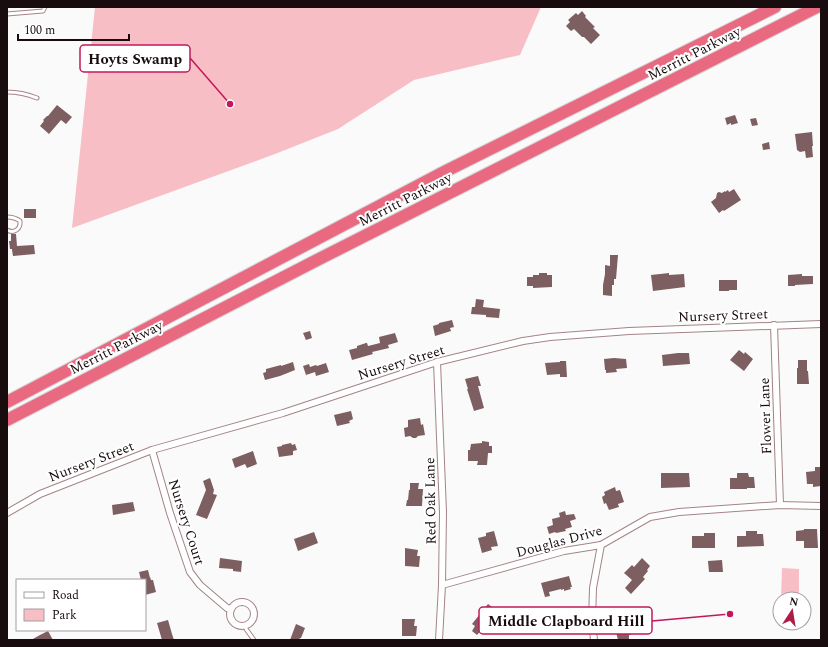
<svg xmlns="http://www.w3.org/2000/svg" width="828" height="647" font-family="Spectral,serif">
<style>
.green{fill:#f8bec5}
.building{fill:#7d5e61}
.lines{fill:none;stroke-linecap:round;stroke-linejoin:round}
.lane-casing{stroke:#a48387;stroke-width:5}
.street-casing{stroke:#a48387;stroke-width:8}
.highway-casing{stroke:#d5d3d4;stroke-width:14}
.lane{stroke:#fff;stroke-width:3}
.street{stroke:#fff;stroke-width:6}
.highway{stroke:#e96981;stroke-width:12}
.labels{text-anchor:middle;stroke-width:4;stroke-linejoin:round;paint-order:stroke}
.street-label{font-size:14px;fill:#180c0e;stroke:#fff}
.leader{fill:none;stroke:#c2185b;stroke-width:1.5}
.callout-dot{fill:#c2185b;stroke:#fff;stroke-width:1.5}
.callout{fill:#fff;stroke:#c2185b;stroke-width:1.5}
.callout-label{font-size:15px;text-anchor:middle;font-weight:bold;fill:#180c0e}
</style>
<rect width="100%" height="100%" fill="#fafafa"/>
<g class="green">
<path d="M95 7H541L520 55 414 80 338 129 275 154 72 228Z"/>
<path d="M782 568 799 569V599H781Z"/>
</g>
<g class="building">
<path d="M582 11 586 16 585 17 595 27 593 28 600 35 591 44 584 37H582L574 29 571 31 566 26 570 22 568 20 576 13 578 15Z"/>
<path d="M57 105 72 117 66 124 61 120 49 134 40 126 44 121 43 120 47 116H48Z"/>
<path d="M735 115 738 123 731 125V123L727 125 725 118Z"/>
<path d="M756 118 758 125 752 126 750 119Z"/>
<path d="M812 132 813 146H812L813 157 806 158 805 151 800 152 797 150 795 134Z"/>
<path d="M769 142 770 149 763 150 762 144Z"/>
<path d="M734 189 741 200 724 211 723 210 719 213 711 202 716 198 717 193 719 192 722 193 725 191V192L728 190 729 192Z"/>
<rect x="24" y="209" width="12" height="9"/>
<path d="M11 234H16L17 246 34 245 35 254 13 256 12 250V249H10L9 241H11Z"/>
<path d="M610 255H618L616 279H614V285H612V296L603 295V285L605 274V265L610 266Z"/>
<path d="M539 273H547V275H552V287L533 288V286H527V277H533V275H539Z"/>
<path d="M669 273V275L684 274 685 287 653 291 651 275Z"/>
<path d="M802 274V276H813V284L795 285V286H788V275Z"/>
<path d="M719 280H737V290H729V291H719Z"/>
<path d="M476 299 484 300 483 307 500 309 499 318 486 317V315L471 314 472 307H475Z"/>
<path d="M452 320 454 327 450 328 451 331 435 336 433 326 439 324V323Z"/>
<path d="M310 331 312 338 306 340 303 333Z"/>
<path d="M395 333 398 342 388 345 389 348 372 352 373 354 352 360 349 350 357 348V346L366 343H367L368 346 380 343 379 337Z"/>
<path d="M739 350 744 354 745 352 753 359 744 371 730 360Z"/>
<path d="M678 353H689L690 364 663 366 662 355Z"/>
<path d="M614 358 626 359 627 368 616 369 617 372 606 373V370H605L604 359Z"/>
<path d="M798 360H807V371H808L809 384H797V368H798Z"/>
<path d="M560 361H566L567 377H560V374L547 375 545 363 560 362Z"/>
<path d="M293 362 295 370 280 376 265 380 263 373 266 372V369L281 365V366Z"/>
<path d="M326 363 329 372 316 376 315 372 306 375 303 366 309 364 310 367 316 365 317 366Z"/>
<path d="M478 376 481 386H478L484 408 474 411 467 389H468L465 379Z"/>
<path d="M351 411 353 419 349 421 350 423 337 426 334 415Z"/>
<path d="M420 418 421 425 423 424 425 435 418 436 416 438H413L410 436 405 437 404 428 408 427V420Z"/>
<path d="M482 441 489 442V446H492V453H488L487 465H477L478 461H468V450H470L471 444 482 443Z"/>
<path d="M291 443 292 445 295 444 297 450 293 451V455L279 457 277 447 282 446V445Z"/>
<path d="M253 451 257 464 247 468 245 464 235 468 232 459Z"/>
<path d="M815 467H821V486L813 487V484H807L806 472 815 471Z"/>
<path d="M661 473H689L690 487 661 488Z"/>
<path d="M737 473H748L749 477H754L755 488H747V489H730V478H737Z"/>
<path d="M210 478 214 490 213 494 217 495 207 519 196 515 206 490 203 481Z"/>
<path d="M410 483H419L418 489H423L422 506H406L407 500H408L409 490H410Z"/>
<path d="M615 487 616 491 620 490 624 502 618 504 619 507 609 510 606 503 604 504 602 497 605 495 604 492Z"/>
<path d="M133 502 135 511 113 515 112 505Z"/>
<path d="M565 511 566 515 574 514 576 519 570 521 572 527 565 529 566 531 556 533 555 532 549 534 547 527 553 525 552 519 560 517 559 513Z"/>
<path d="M804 529H817L818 548H804V541H796V531L804 530Z"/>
<path d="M494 531 498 546 491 547 492 550 482 553 478 538 486 536V533Z"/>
<path d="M746 531H757V534H763L764 546 737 547V536H746Z"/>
<path d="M314 532 318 543 298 551 294 539Z"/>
<path d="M704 533H715V548H692V536H704Z"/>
<path d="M405 548 418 550 417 556H420L419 567 405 566Z"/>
<path d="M220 558 242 561 241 572 233 571V569L219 568Z"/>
<path d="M642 558 650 566 647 570 648 571 643 577 645 579 631 594 625 588 632 580 624 573 632 565 634 567Z"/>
<path d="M722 560 723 572H709L708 561Z"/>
<path d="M148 570 150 578V577L151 580H153L156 592 145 595V580H141L139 572Z"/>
<path d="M569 576 572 587H570L571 589 564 591V589L561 590V589L549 592 550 596 545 597 541 583Z"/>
<path d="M488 604 496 610 490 617 489 621 477 635 472 631 475 626 472 624Z"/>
<path d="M402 619H415L414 626H417L416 636H402Z"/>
<path d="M168 620 172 634 174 640H162L157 623Z"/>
<path d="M628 621V629H630L631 635H629V640H618L616 632H614L613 622Z"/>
<path d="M296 624 305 628 301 638H300L299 640H290Z"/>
<path d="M48 631 53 640H31L40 635Z"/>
</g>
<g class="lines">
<g class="lane-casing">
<g id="lane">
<path d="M7 14 43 11 45 7"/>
<path d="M7 92C18 92 27 94 37 98"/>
<path d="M7 217C13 217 16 218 20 221 21 229 14 234 7 230"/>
<path d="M246 626V629L254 640"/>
</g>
</g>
<g class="street-casing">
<g id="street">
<path d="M774 325 780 505"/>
<path d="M437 362 443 512 442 585 439 640"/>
<path d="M152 450 170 513 190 572 200 585 227 608 231 609"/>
<path d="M7 513 40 494 152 450 283 413 437 362 523 341 550 337 629 331 821 324"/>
<path d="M442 585 564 551 601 545 650 517 679 512 780 505 821 506"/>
<circle cx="242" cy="614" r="12"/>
<path d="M594 640 592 621 593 588 601 545"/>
</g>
</g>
<g class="highway-casing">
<g id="highway">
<path d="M7 402 444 172 775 7"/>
<path d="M7 420 323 257 817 7"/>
</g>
</g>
<use href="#lane" class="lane"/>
<use href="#street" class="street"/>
<use href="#highway" class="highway"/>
</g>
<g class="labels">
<g class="street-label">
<text transform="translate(694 53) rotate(-27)" y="5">Merritt Parkway</text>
<text transform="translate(405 199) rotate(-27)" y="5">Merritt Parkway</text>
<text transform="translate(723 315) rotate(-2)" y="5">Nursery Street</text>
<text transform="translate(116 347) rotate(-27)" y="5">Merritt Parkway</text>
<text transform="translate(401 362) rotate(-17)" y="5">Nursery Street</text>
<text transform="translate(765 416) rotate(-92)" y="5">Flower Lane</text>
<text transform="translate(91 461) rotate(-21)" y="5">Nursery Street</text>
<text transform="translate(430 501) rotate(-91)" y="5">Red Oak Lane</text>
<text transform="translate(187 522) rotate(72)" y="5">Nursery Court</text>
<text transform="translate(559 541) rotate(-15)" y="5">Douglas Drive</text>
</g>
</g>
<path class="leader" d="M230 104L190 58M730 614L652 621"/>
<g class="callout-dot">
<circle cx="230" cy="104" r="4"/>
<circle cx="730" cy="614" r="4"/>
</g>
<g class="callout">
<rect x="80" y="45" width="110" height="27" rx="4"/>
<rect x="479" y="607" width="173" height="27" rx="4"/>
</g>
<g class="callout-label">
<text x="135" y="64">Hoyts Swamp</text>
<text x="566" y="626">Middle Clapboard Hill</text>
</g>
<rect width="828" height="647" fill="none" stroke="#180c0e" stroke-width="16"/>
<rect x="16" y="579" width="130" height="52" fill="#ffffff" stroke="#a39e9f"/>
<rect x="24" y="592" width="20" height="6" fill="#ffffff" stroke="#a39e9f"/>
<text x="52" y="599" font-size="12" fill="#180c0e">Road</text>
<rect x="24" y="609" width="20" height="12" fill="#f8bec5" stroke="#a39e9f"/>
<text x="52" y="619" font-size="12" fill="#180c0e">Park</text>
<g transform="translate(792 611) rotate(12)"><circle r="19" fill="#ffffff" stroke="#a39e9f"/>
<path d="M0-3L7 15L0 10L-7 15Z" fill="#ae1b47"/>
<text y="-6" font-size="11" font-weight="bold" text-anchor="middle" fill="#180c0e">N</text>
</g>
<path d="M18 34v6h111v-6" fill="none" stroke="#180c0e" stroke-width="2"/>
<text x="24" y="34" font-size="12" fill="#180c0e" stroke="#ffffff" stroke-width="3" paint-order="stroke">100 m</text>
</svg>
